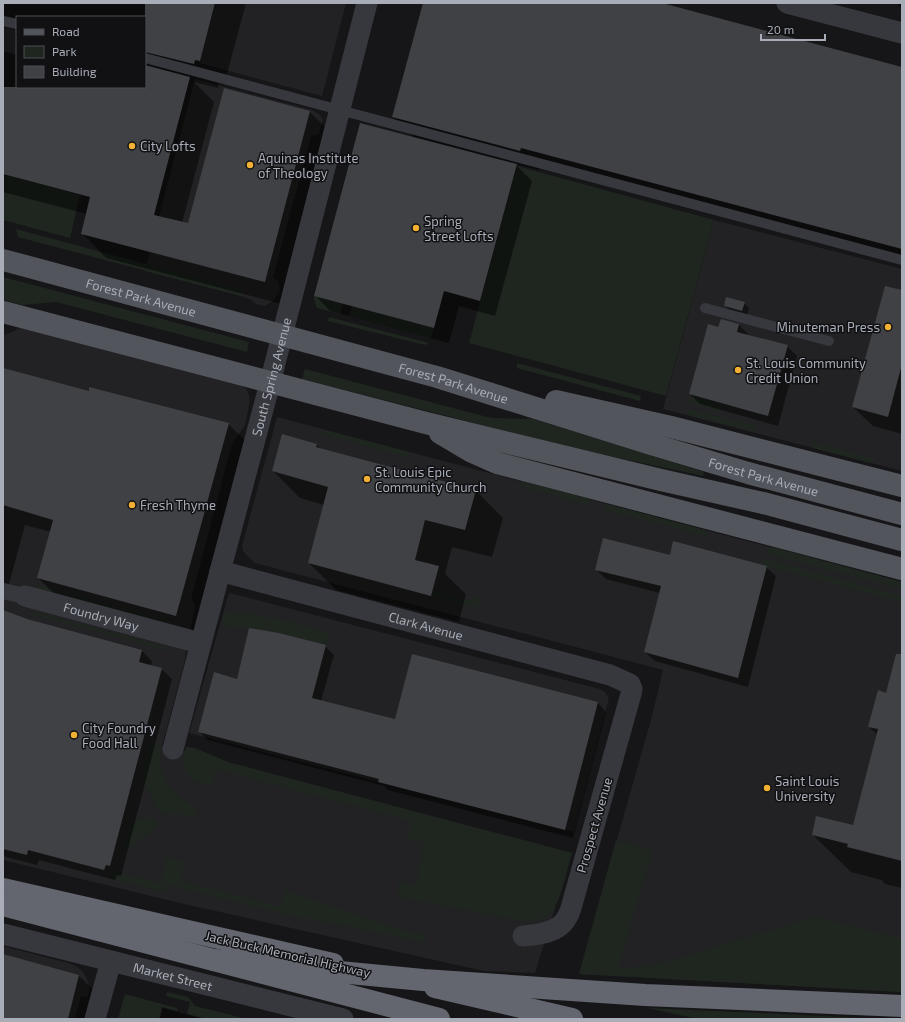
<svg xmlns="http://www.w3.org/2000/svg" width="905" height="1022" font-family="'Exo 2',sans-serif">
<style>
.built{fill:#222225}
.green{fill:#1e261f}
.shadow{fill:#0007}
.building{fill:#404145}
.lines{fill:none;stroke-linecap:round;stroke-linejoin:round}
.service{stroke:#37383d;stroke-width:10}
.pedestrian{stroke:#37383d;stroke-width:16}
.minor{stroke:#37383d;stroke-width:21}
.primary{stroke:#53555c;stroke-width:22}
.motorway{stroke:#63666e;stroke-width:22}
.motorway-bridge{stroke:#63666e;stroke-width:22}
.poi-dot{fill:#f2b134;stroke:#111113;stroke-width:1.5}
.labels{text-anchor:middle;stroke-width:3;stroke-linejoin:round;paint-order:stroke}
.poi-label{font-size:13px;fill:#a8adb8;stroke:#111113;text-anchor:start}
.street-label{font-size:13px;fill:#a8adb8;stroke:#111113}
</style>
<rect width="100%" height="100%" fill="#161618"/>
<g class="built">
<path d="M216 3H346L322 96 199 63Z"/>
<path d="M195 79 312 110 319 114 323 119 319 134 311 137 273 277 279 283 280 290 274 300 265 306 256 304 250 299 241 296 145 271Z"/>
<path d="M714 220 902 269V471L663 409Z"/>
<path d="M20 328 27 329 241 386 246 388 249 395 250 401 245 425 232 444 192 595V599L195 606 184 664 162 746 231 763 572 853 535 973 484 971 184 904 3 860V335L9 333Z"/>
<path d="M277 417 902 582V992L579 974 652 716 663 670 255 563 249 558 243 551 242 546Z"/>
<path d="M230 593 600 689 605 692 609 698 574 832 189 733 228 596Z"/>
<path d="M3 946 68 963 76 966 82 971 86 977 89 985V991L88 997 81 996 75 1019H3Z"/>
</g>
<g class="green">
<path d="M517 166 714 220 666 396 469 343Z"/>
<path d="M3 174 80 195 70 238 3 220Z"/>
<path d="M16 229 243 290 241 296 18 237Z"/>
<path d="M3 277 249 342 247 352 56 302 23 305 3 300Z"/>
<path d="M314 296 343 303 340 314 317 308 314 300Z"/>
<path d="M352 306 434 328 431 338 349 316Z"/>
<path d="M329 317 429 343 425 345 328 321Z"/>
<path d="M517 363 641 396 640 401 517 368Z"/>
<path d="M305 369 491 418 533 419 704 472 703 476 581 450 302 379Z"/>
<path d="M692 395 723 404 721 411 689 403Z"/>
<path d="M688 409 756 426 755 432 689 415 687 412Z"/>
<path d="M324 430 409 452 407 457 322 434Z"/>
<path d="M812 442 875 459 870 463 813 448 811 444Z"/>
<path d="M522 481 590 499 588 505 518 486Z"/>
<path d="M610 505 705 530 708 534V537L603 509 606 506Z"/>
<path d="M772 547 902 582V589L765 553Z"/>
<path d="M764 559 902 596V602L762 565Z"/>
<path d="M37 585 171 621V624L36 588Z"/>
<path d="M433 591 470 601 476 597H482L478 608 431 596Z"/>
<path d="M32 611 167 647 166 650 32 614Z"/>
<path d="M224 614C259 611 296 624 329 633L326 645C301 639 275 630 249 628 240 627 231 627 221 625Z"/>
<path d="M150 743 162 746C154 777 171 792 195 807L197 815 196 817 178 814V816L159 811 141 777Z"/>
<path d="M186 747 195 748 231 763 572 853C567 868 561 903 550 913 545 918 538 920 530 922L407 899C399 897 397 892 398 884L401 883 416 885 424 842 408 839 407 837 411 821 216 769 212 785 209 786C187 778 178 771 186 747Z"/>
<path d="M144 816 154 819 157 825 131 848 124 846 130 824Z"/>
<path d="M616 840 652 851 618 968 652 966 815 917 902 939V992L579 974Z"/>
<path d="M167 857 183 861 184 864 180 881 281 907 286 892 289 891 390 926 426 936 425 942 286 914 167 885 164 892 112 879 114 872 160 883Z"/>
<path d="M167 992 188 997 195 1006 247 1019H208L187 1014 190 1002 166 996Z"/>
<path d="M125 994 177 1008V1011L162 1007 159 1019H118Z"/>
<path d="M647 1008H648L888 1019H698Z"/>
</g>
<g class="shadow">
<path d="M3 3H246L224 85 219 83 218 88 194 82 214 102 182 223 188 225 310 112 334 136 289 306 106 258 82 233 87 214 3 192V51L17 55V87H145V17H17V30L3 27Z"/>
<path d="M424 3H658L902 68V263L540 167 539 170 515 164 532 181 495 316 459 306 449 343 330 311 315 295 414 138 393 117Z"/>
<path d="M896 3H902V9Z"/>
<path d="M902 291V434L873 426 853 407Z"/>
<path d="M744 303 749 308 747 316 730 311 725 306Z"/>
<path d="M739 325 749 335 748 336 787 346 797 356 778 426 700 404 690 394Z"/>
<path d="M3 369 43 380 228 424 248 443 196 635 58 597 38 578 51 532 25 525 9 584 3 583Z"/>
<path d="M317 445 322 450 476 491 503 518 492 557 452 547 445 574 466 594 459 622 336 590 309 563 324 505 300 498 273 471Z"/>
<path d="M670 556 766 567 776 576 748 687 655 661 645 652 660 593 606 579 596 569Z"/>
<path d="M3 611 27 620 142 651 152 661 151 666 161 669 172 679 121 876 117 875 115 880 39 860 37 865 3 856Z"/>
<path d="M325 646 334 655 321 701 395 721 598 703 606 712 573 838 388 790 384 786 208 740 200 732 238 680Z"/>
<path d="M902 675V888L885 884 882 880 851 872 813 835 853 826 878 735 869 727 887 694Z"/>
<path d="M3 955 79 976 95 991 87 1019H3Z"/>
<path d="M163 1008 204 1019H160Z"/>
</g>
<g class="building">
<path d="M145 3H215L200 61 195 60 194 64 145 52Z"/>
<path d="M423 3H662L902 67V249L521 148 520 151 392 117Z"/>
<path d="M145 65 190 77 154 215 188 223 224 88 310 111 265 282 81 234 90 197 3 174V87H145Z"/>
<path d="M360 123 517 164 480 301 444 291 434 328 314 296Z"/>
<path d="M885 286 902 290V364L888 417 852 407Z"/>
<path d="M726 297 745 302 742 311 724 306Z"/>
<path d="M721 319 739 324 737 332 788 345 768 416 689 394 708 324 718 327Z"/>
<path d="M3 368 89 391V387L229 423 176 616 37 578 53 520 3 505Z"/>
<path d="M282 434 317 444 316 447 476 490 465 530 425 520 415 560 439 566 431 596 308 563 328 487 272 471Z"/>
<path d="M603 538 670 555 673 541 767 566 738 678 644 652 661 586 595 570Z"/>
<path d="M3 610 27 619 142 650 139 662 162 668 110 866 106 865 104 870 28 850 27 855 3 849Z"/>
<path d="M249 628 279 633 326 645 312 698 395 719 412 654 598 702 565 830 378 782 379 779 198 732 214 672 237 679Z"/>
<path d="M896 654H902V861L847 847 848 844 812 835 816 816 853 825 878 729 868 727 878 690 886 693Z"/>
<path d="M3 954 79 975 68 1019H3Z"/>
</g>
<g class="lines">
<g class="service">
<path d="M3 21 17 24"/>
<path d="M145 58 902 260"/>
<path d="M705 308 829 341"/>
</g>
<path class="pedestrian" d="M3 591 25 596"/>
<g class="minor">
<path d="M787 3 902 33"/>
<path id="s1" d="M220 571 610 675 630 684 632 689 631 694 571 908C570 912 568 916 566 919 558 933 537 935 523 936"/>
<path id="s2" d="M25 596 200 643"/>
<path id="s3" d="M173 749 270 383 367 3"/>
<path id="s4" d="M3 934 343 1019"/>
<path d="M95 1019 111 961"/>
</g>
<g class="primary">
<path id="s5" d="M3 260 437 377 651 444 748 473 902 514"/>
<path d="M3 312 426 423 661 480 763 503 902 540"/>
<path d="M556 401 671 427 902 486"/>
<path d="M440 433 472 452 497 463 902 569"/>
</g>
<g class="motorway">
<path d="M3 889 333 964"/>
<path d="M3 905 439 1019"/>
<path d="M435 987 572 1019"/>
</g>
<path class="motorway-bridge" d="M214 960 423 980 645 995 902 1006"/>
</g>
<g class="poi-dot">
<circle cx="132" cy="146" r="4"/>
<circle cx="250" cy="165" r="4"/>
<circle cx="416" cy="228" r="4"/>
<circle cx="888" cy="327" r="4"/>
<circle cx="738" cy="370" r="4"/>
<circle cx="367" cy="479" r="4"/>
<circle cx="132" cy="505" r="4"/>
<circle cx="74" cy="735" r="4"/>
<circle cx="767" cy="788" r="4"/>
</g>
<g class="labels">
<g class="poi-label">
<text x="140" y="151">City Lofts</text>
<text x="258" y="163">Aquinas Institute<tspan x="258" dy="15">of Theology</tspan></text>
<text x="424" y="226">Spring<tspan x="424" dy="15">Street Lofts</tspan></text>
<text x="880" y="332" text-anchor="end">Minuteman Press</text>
<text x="746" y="368">St. Louis Community<tspan x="746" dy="15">Credit Union</tspan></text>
<text x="375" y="477">St. Louis Epic<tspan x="375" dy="15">Community Church</tspan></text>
<text x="140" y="510">Fresh Thyme</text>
<text x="82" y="733">City Foundry<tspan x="82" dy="15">Food Hall</tspan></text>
<text x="775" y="786">Saint Louis<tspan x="775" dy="15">University</tspan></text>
</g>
<g class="street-label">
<text dy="5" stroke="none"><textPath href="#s5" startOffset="143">Forest Park Avenue</textPath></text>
<text dy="5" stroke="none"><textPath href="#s3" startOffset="385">South Spring Avenue</textPath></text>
<text dy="5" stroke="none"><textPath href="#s5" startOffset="467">Forest Park Avenue</textPath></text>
<text dy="5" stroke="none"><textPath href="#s5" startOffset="791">Forest Park Avenue</textPath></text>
<text dy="5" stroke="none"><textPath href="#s2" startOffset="79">Foundry Way</textPath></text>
<text dy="5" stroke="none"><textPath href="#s1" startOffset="213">Clark Avenue</textPath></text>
<text transform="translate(594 825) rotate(-74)" y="5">Prospect Avenue</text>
<text transform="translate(288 954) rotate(13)" y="5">Jack Buck Memorial Highway</text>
<text dy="5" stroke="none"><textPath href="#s4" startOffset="175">Market Street</textPath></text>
</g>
</g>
<rect width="905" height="1022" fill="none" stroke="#a8adb8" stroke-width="8"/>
<rect x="16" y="16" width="130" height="72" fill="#111113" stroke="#4d4f55"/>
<rect x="24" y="29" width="20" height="6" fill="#53555c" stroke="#4d4f55"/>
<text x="52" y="36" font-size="12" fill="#a8adb8">Road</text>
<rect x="24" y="46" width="20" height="12" fill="#1e261f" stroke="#4d4f55"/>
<text x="52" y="56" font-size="12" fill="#a8adb8">Park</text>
<rect x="24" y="66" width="20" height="12" fill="#404145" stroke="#4d4f55"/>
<text x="52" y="76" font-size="12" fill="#a8adb8">Building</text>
<path d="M761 34v6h64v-6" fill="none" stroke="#a8adb8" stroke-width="2"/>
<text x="767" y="34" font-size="12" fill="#a8adb8" stroke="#111113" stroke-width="3" paint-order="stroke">20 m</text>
</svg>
